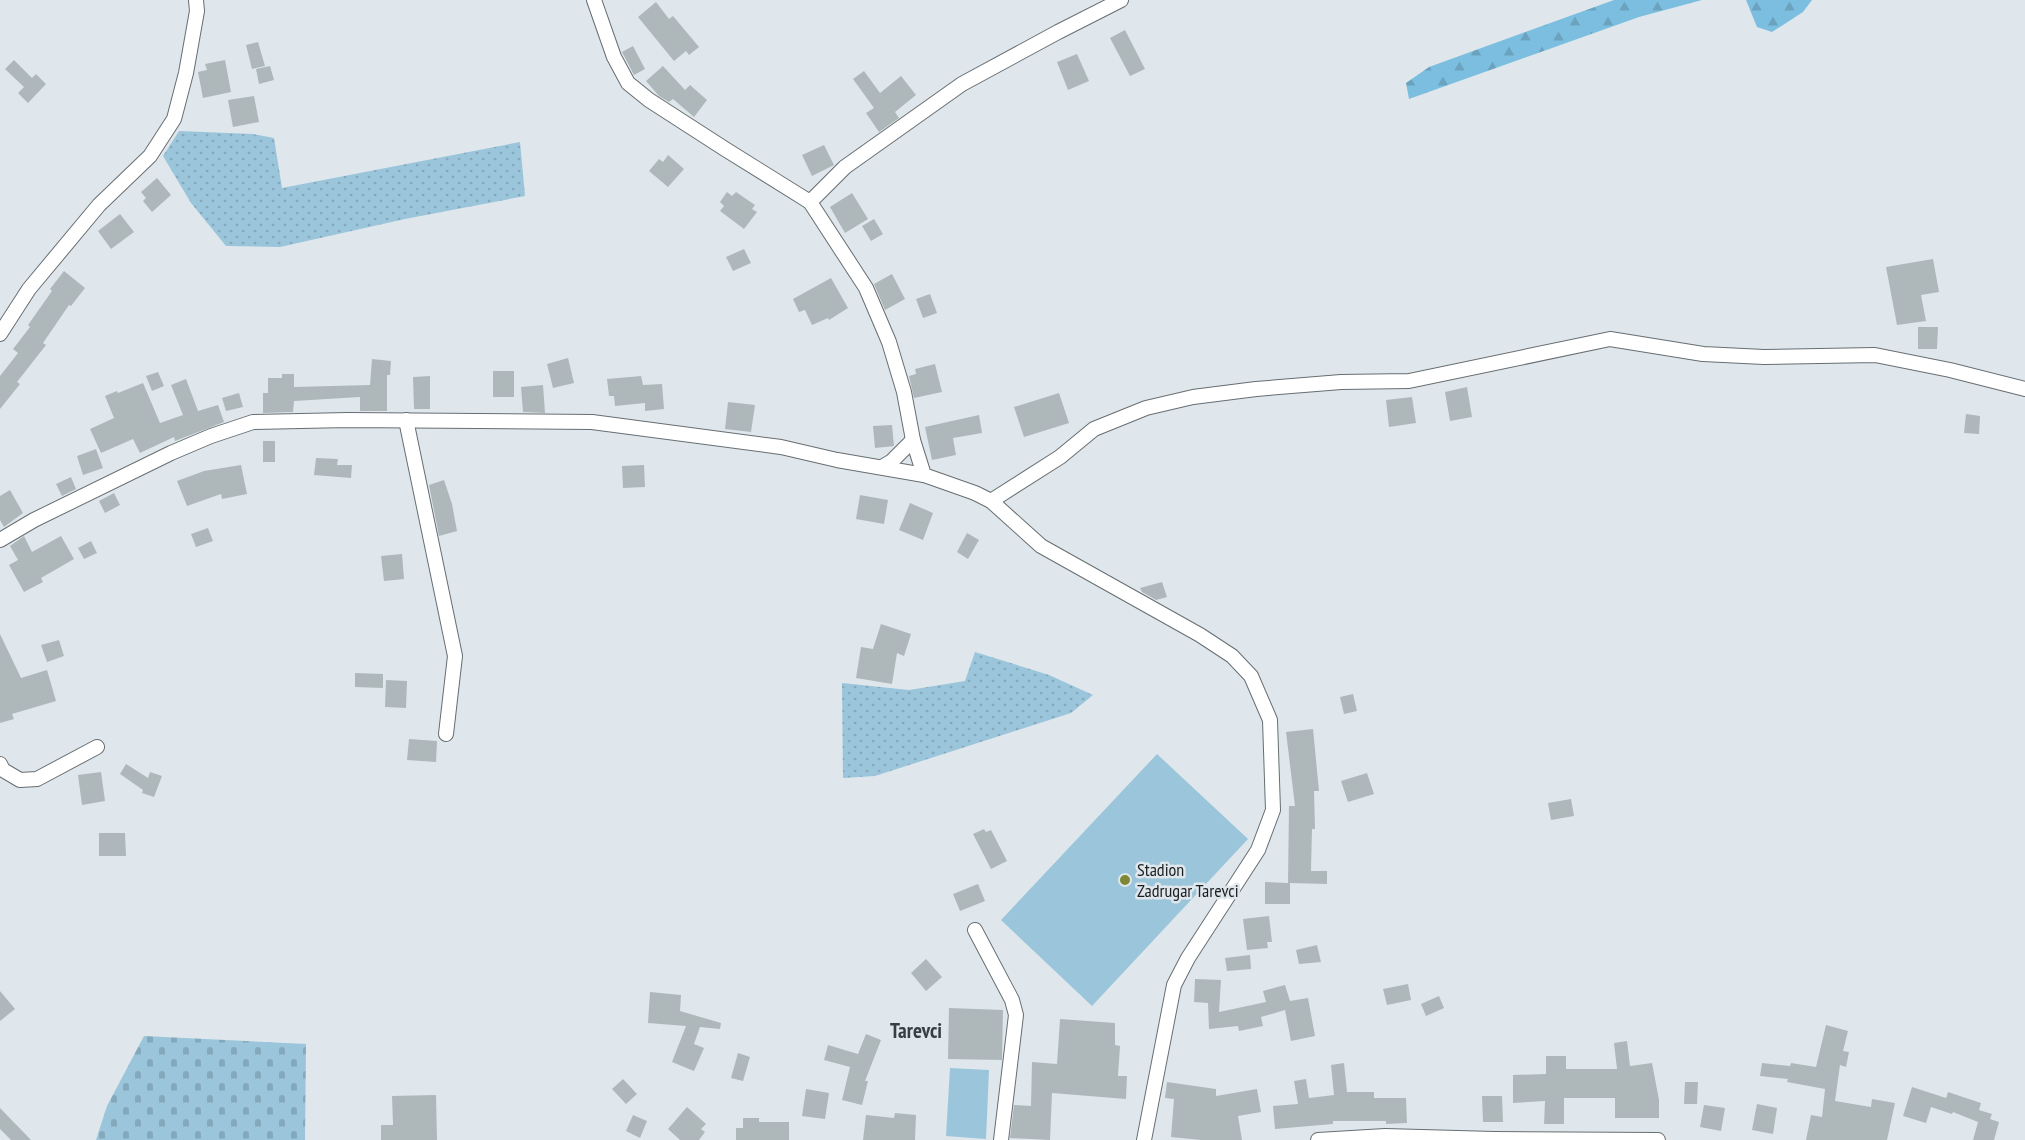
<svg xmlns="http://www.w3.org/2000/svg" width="2025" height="1140" font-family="'PT Sans Narrow',sans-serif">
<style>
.green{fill:url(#green-dots)}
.forest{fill:url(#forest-firs)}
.cemetery{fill:url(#cemetery-stones)}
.pitch{fill:#9bc5db}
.building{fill:#aeb8ba}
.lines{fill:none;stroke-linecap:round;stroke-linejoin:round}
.minor-casing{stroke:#676e72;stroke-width:16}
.minor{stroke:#fff;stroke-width:14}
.poi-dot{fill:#7d8734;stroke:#dfe7ec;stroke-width:2}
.labels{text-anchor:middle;stroke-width:5;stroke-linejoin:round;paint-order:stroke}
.poi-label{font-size:18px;fill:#1b1e1f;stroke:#dfe7ec;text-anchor:start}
.quarter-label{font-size:21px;font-weight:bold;fill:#383f42;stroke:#dfe7ec}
</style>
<defs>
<pattern id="green-dots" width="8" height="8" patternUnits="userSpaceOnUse" patternTransform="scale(1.5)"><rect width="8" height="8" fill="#9bc5db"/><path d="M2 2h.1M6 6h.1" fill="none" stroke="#85a9bc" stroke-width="1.8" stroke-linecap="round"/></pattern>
<pattern id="forest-firs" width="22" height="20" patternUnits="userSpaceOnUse" patternTransform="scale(1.5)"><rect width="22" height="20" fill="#7cbedf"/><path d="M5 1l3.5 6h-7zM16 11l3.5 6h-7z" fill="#6ba3bf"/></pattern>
<pattern id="cemetery-stones" width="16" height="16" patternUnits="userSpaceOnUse" patternTransform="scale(1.5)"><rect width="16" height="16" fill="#9bc5db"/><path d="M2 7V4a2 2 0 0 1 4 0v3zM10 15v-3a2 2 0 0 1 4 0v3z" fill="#85a9bc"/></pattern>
</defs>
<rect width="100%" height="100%" fill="#dfe7ec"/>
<g class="green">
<path d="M179 131 253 134 274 138 282 188 520 142 525 196 405 219 280 247 226 246 191 203 163 156Z"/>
<path d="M975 652 1049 675 1093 695 1071 713 875 776 843 778 842 683 909 690 965 681Z"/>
</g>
<g class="forest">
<path d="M1614 0H1702L1639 17 1409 99 1406 83 1429 67Z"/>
<path d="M1746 0H1812L1803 12 1772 32 1757 27Z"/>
</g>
<path class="cemetery" d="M144 1036 306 1044 305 1140H96L107 1106Z"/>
<g class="pitch">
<path d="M1157 754 1248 839 1092 1006 1001 920Z"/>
<path d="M950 1068 989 1070 986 1139 946 1136Z"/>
</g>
<g class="building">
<path d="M656 2 669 19 673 16 699 47 689 55 686 51 674 61 638 17Z"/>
<path d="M1125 30 1145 69 1130 76 1110 38Z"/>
<path d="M258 42 265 66 252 69 246 45Z"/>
<path d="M633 46 645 69 634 75 622 52Z"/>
<path d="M1077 54 1089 81 1068 90 1057 62Z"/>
<path d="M14 60 32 78 36 74 46 84 28 103 18 93 24 87 5 69Z"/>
<path d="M225 60 231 92 203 98 198 72 207 70 205 64Z"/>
<path d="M270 66 274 80 259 84 256 69Z"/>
<path d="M663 66 685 90 690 85 707 100 694 117 673 99 669 102 659 96 646 81Z"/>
<path d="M864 71 880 93 901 76 916 95 895 112 899 118 879 132 866 113 874 108 853 79Z"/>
<path d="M254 96 259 122 233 127 228 100Z"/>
<path d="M824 145 834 165 812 176 802 155Z"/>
<path d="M668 155 684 169 668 187 649 171 659 159 663 162Z"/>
<path d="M157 178 171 195 152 212 143 201 146 198 141 192Z"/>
<path d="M727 192 732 196 736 192 755 205 752 209 757 212 744 229 720 211 724 206 720 202Z"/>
<path d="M852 193 868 219 845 233 830 207Z"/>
<path d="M120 214 134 232 111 249 98 231Z"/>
<path d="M874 219 883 234 871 241 862 226Z"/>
<path d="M744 249 751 263 733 271 726 257Z"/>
<path d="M1933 259 1939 292 1921 295 1926 321 1897 325 1886 267Z"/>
<path d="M64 271 85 288 71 306 69 305 43 343 46 345 17 382 20 384 0 409V376L18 353 13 349 30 327 28 325 52 291 50 289Z"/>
<path d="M892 274 905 299 885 310 874 284Z"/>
<path d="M831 278 848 308 829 320 828 318 812 325 805 310 799 312 793 299Z"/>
<path d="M930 294 937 313 923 318 916 299Z"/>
<path d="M1918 327H1938L1937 349H1918Z"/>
<path d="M568 358 574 383 553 388 547 364Z"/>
<path d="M372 359 391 361 390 375H387V411H360V397L294 401 293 412 263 413V393H268V378H282V374H294V387L370 385Z"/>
<path d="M935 364 942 392 914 398 909 376 916 374 915 369Z"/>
<rect x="493" y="371" width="21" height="26"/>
<path d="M158 372 164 386 152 391 146 376Z"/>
<path d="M430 376V409H414L413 377Z"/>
<path d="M641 376 643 385 662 384 664 409 645 411V403L615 406 614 396H609L607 379Z"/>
<path d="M186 379 198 411 218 405 224 422 175 441 174 437 140 453 133 439 101 453 90 429 114 418 105 396 117 391 118 393 143 383 160 423 183 415 171 385Z"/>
<path d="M543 385 545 413 523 412 521 387Z"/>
<path d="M1467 387 1472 417 1450 421 1445 392Z"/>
<path d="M239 393 243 407 226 411 222 398Z"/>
<path d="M1059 393 1069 423 1024 437 1014 407Z"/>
<path d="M1412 397 1416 423 1389 427 1386 400Z"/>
<path d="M728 402 755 405 751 432 725 429Z"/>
<path d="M1966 414 1980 416 1979 434 1964 433Z"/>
<path d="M979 415 982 433 953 438 956 455 932 460 925 427Z"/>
<path d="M892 425 894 446 875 448 873 426Z"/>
<rect x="263" y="441" width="12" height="21"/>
<path d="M96 449 103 468 83 475 77 456Z"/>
<path d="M316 458 338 459 337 465H352L351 478 314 475Z"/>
<path d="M241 465 247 494 222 499 221 494 187 506 177 481 204 471Z"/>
<path d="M644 465 645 487 623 488 622 466Z"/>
<path d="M71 477 76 489 62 496 56 484Z"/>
<path d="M444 480 452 504 457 531 439 536 429 485Z"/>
<path d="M10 490 23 513 4 527 0 520V496Z"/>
<path d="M114 493 120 505 105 513 99 501Z"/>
<path d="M860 495 888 500 884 524 856 519Z"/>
<path d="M910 503 933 513 923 540 899 530Z"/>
<path d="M208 528 213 541 196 547 191 534Z"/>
<path d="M967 533 979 540 968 559 957 552Z"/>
<path d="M24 536 32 552 61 536 74 559 41 578 43 582 24 592 9 565 18 560 10 546Z"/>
<path d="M91 541 97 553 84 559 78 548Z"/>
<path d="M402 554 404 579 384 581 381 556Z"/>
<path d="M1162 582 1167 597 1156 600 1142 592 1140 588Z"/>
<path d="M881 624 911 634 904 656 897 653 892 684 856 678 861 647 873 649Z"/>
<path d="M0 634 21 678 47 670 56 701 12 714 14 719 0 723Z"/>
<path d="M59 640 64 656 47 662 41 645Z"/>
<path d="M355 673 383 674V688L355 687Z"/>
<path d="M386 680 407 681 406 708 385 707Z"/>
<path d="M1353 694 1357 711 1344 714 1340 697Z"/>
<path d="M1313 729 1319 791H1314L1315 829H1312L1311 871H1327V884L1290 883V904H1265V882L1288 883 1289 806H1295L1286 732Z"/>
<path d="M409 739 437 741 436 762 407 760Z"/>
<path d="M126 764 148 778 150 772 162 776 154 797 142 793 143 790 120 774Z"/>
<path d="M101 772 105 801 82 805 78 775Z"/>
<path d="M1367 773 1374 794 1348 802 1341 781Z"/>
<path d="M1571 799 1574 816 1551 820 1548 803Z"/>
<path d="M984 829 986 832 991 830 1007 861 991 869 973 834Z"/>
<path d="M99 833H125L126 856H99Z"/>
<path d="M978 884 985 901 960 911 953 894Z"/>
<path d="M1269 916 1272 942H1267L1268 948 1247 950 1243 919Z"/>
<path d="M1317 945 1321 962 1299 964 1296 950Z"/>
<path d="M1250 955 1251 969 1227 971 1225 958Z"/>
<path d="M926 959 942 977 926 991 911 973Z"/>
<path d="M1195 979 1221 980 1219 1012 1266 1002 1263 991 1285 985 1290 1001 1308 998 1315 1036 1291 1041 1285 1010 1261 1017 1263 1026 1239 1031 1238 1026 1209 1029 1208 1003 1194 1002Z"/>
<path d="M1408 984 1411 1000 1387 1005 1383 989Z"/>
<path d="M0 991 15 1009 0 1021Z"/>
<path d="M650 992 681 995 680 1011 721 1023 720 1029 700 1027 694 1044 704 1048 694 1071 672 1062 686 1026 648 1023Z"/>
<path d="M1439 996 1444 1008 1426 1016 1421 1004Z"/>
<path d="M949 1008 1003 1010 1002 1060 948 1059Z"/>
<path d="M1060 1019 1115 1023V1045L1120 1046 1118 1076H1127L1126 1099 1052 1093 1050 1140 1010 1138 1014 1105 1031 1106 1032 1062 1057 1064Z"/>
<path d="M1826 1025 1848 1031 1843 1051 1849 1052 1846 1067 1840 1065 1835 1101 1871 1107 1872 1099 1895 1103 1887 1140H1806L1811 1115 1822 1117 1825 1089 1787 1082 1788 1079 1760 1076 1762 1063 1790 1066 1791 1063 1816 1067Z"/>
<path d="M866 1034 881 1040 865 1081H868L862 1105 842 1100 850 1067 824 1060 828 1045 858 1054Z"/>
<path d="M1627 1041 1630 1066 1652 1063 1659 1100V1118H1615V1098H1564V1124H1544L1545 1101 1513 1103V1075L1546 1074V1056H1566V1069H1617L1614 1043Z"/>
<path d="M738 1053 750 1057 743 1081 731 1078Z"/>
<path d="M1344 1063 1347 1092H1374V1098H1406L1407 1123 1386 1124V1121H1333V1124L1275 1129 1273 1106 1298 1104 1294 1081 1306 1079 1309 1098 1334 1095 1331 1065Z"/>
<path d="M623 1079 637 1094 626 1104 612 1089Z"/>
<path d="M1167 1082 1216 1089V1096L1257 1089 1261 1112 1238 1116 1242 1140H1201L1171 1137 1174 1099 1165 1098Z"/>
<path d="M1685 1082H1698L1697 1104H1684Z"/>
<path d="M1912 1087 1946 1098 1948 1092 1981 1103 1979 1110 1992 1114 1990 1119 1999 1122 1994 1140H1973L1978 1122 1953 1112 1952 1114 1931 1107 1926 1123 1903 1116Z"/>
<path d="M806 1089 829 1093 825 1119 802 1116Z"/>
<path d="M436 1095 437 1140H381V1125H393L392 1096Z"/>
<path d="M1482 1096H1502L1503 1122H1483Z"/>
<path d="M1757 1104 1777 1108 1773 1134 1752 1130Z"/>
<path d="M1704 1105 1725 1108 1721 1131 1700 1127Z"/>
<path d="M687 1107 706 1124 701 1129 705 1132 699 1140H680L668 1129Z"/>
<path d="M0 1108 31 1140H11L0 1129Z"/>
<path d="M895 1113 916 1115 915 1140H863L866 1115 894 1118Z"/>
<path d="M633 1115 647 1121 640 1138 626 1131Z"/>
<path d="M743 1118H759V1122H789V1140H736V1128H743Z"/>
</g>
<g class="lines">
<g class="minor-casing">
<g id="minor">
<path d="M594 0 614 57 628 83 649 100 725 149 810 202 866 288 889 342 904 392 913 440 924 475 975 493 991 501 1041 546 1200 635 1232 656 1251 676 1270 720 1273 810 1258 850 1188 958 1174 985 1144 1140"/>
<path d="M810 202 845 167 962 84 1058 32 1121 0"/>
<path d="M0 334 29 289 99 205 150 156 174 119 186 73 197 11 196 0"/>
<path d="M406 420 455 656 446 734"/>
<path d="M882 467 892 461 913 440"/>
<path d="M991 501 1060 457 1094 429 1146 408 1193 397 1256 389 1341 382 1409 381 1610 339 1703 354 1764 357 1875 355 1950 370 2025 389"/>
<path d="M0 540 34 520 171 453 211 436 253 422 348 420 592 422 781 447 837 460 924 475"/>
<path d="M0 764 3 770 20 780 37 779 97 747"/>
<path d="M975 930 1012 1000 1016 1015 1001 1140"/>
<path d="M1318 1140 1385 1136 1494 1139 1658 1140"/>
</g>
</g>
<use href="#minor" class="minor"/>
</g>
<circle class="poi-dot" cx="1125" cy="880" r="6"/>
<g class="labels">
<g class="poi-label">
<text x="1137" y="876">Stadion<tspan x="1137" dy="21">Zadrugar Tarevci</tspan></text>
</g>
<g class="quarter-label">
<text x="916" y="1038">Tarevci</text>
</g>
</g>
</svg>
